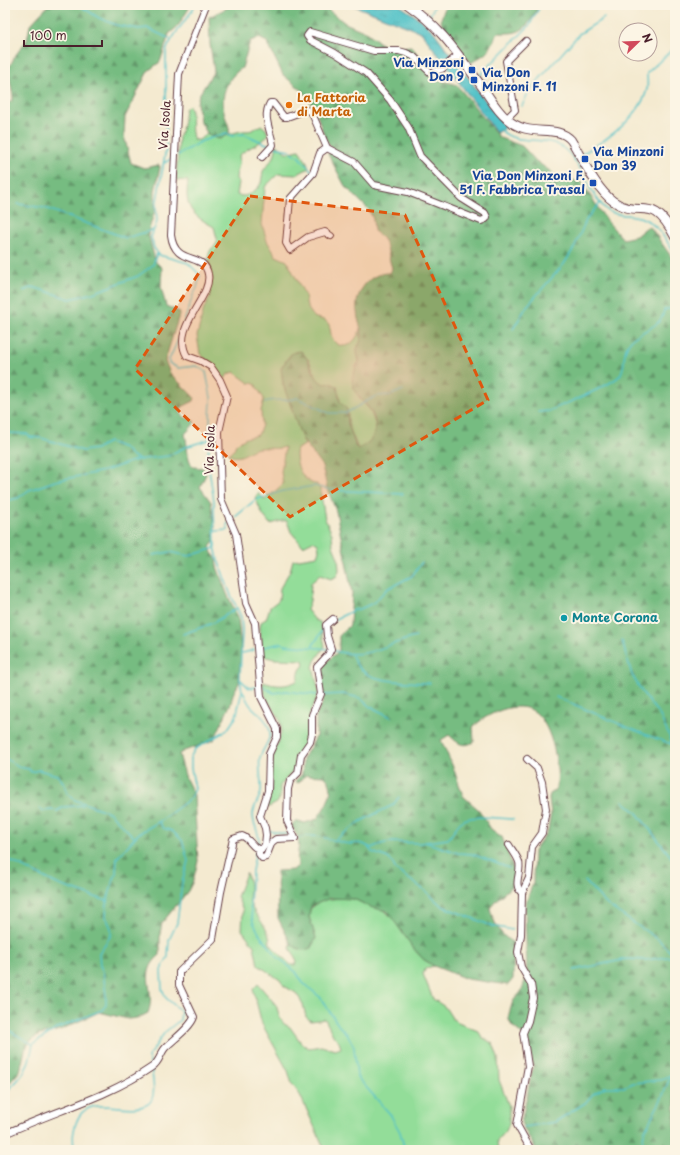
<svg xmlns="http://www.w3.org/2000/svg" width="680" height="1155" font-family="'Playpen Sans',sans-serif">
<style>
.green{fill:#93dd99;stroke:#6e7e62}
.forest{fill:url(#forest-firs);stroke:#606e56}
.water{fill:url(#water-ripples);stroke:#4e707a}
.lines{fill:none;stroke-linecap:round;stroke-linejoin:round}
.stream{stroke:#53c2c8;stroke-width:1.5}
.minor-casing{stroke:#643d44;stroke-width:8}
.secondary-casing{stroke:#643d44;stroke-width:10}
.minor{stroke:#fff;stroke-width:6}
.secondary{stroke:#fff;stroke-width:8}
.marked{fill:#e0560e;fill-opacity:0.2;stroke:#e0560e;stroke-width:3;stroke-dasharray:8 5;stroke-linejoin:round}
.transit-dot{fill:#1a4fb4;stroke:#fcf5e5;stroke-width:1.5}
.food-dot{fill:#e8710a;stroke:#fcf5e5;stroke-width:1.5}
.culture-dot{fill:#0f9aa8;stroke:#fcf5e5;stroke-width:1.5}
.labels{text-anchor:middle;stroke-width:4;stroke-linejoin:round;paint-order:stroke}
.transit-label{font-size:12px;font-weight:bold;fill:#164399;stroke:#fcf5e5;text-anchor:end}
.food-label{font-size:12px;font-weight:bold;fill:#c56008;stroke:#fcf5e5;text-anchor:start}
.street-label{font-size:12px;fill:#4a1f2b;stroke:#fcf5e5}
.culture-label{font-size:12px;font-weight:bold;fill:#0d838f;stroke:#fcf5e5;text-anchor:start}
</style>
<defs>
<pattern id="forest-firs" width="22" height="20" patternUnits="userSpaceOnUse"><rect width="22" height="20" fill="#76bc81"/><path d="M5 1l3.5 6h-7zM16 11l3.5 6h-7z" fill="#63986a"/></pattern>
<pattern id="water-ripples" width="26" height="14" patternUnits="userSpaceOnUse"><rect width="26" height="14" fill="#53c2c8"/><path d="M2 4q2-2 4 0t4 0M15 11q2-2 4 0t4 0" fill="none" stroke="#4aa6ac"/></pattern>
</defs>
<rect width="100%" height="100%" fill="#fcf5e5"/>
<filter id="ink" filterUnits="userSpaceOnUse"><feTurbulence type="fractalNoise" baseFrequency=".025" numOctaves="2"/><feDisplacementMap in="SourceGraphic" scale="8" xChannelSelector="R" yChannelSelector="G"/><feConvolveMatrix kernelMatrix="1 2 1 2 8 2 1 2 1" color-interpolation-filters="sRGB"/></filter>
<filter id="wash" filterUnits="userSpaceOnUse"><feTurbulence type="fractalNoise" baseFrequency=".012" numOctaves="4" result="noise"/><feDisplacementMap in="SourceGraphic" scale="16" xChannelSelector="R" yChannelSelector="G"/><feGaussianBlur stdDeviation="0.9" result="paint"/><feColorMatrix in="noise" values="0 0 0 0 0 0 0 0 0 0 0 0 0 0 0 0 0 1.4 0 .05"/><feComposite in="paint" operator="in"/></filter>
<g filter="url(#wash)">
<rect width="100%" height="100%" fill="#f4ead0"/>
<g class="green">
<path d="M189 105C194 116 189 130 194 140H199L207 133 215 138C223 137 229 134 237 132 249 129 248 134 261 125L266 129 268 135C261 145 248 146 239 156 241 165 236 170 236 179L239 182 237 195 243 196 248 195 258 188 261 183 263 171 274 157 277 145 287 153 299 150 307 162 309 168 296 175 278 174 265 187 262 224 267 241 276 256 287 261 305 295 307 307 314 317C317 319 323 319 326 321 333 326 328 338 336 343 347 352 358 339 360 328L361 341 357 350 359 362 355 367 359 398 370 410 376 426 373 438 366 445 358 449 348 424V413L340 402 339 393 318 381 309 360 298 351 292 353 286 360 283 384 305 445 297 449C293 462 303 484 317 484L320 489 325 519 332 534 333 546 338 558 339 570 337 576 331 579 320 575 311 583 310 601 307 610 315 620 320 622 325 646 315 661 313 667 319 692 310 713 307 740 297 755 296 768 280 786V798L277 803 267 808 265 805C272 789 270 774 273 757 275 746 283 735 281 724 277 707 264 706 263 682 276 686 285 687 297 681L300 670 304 665 303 660 274 659 263 656 260 628 261 622 266 619 270 607 279 600 280 588 290 571 293 560 317 556 319 550 318 544 313 541 303 546 291 532 287 521C281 520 277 523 270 524L263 515 255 498 258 493 265 500 283 484 281 472 285 447C276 450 269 447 260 448 248 449 241 462 228 454L234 449 236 444 246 438 258 435 262 425 261 411 264 399 255 384 249 383 234 372 228 374 225 379 215 367 200 354 197 336 204 308 210 297C208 289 210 285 211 278 211 265 203 253 216 245L217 239 214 227C192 215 184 208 188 181L176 180 179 137 183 126 185 109Z"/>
<path d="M246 873C254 888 247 893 250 903 255 917 271 929 270 944L291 965H295L297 961 290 948 291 944 297 948 304 950 316 938 309 917 310 909 322 900 340 898 354 899 370 907 384 910 396 921 414 949 423 959 434 966 426 968 423 974 433 999 445 1007 452 1018 458 1023 478 1031 482 1037 493 1044 498 1058 499 1080 509 1106V1124L506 1131 497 1141 498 1150H325L300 1095 292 1084 288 1071 262 1024 253 989 258 984 276 1005 280 1018 284 1024 290 1027 302 1044 309 1048 321 1046 335 1050 341 1048 339 1042 334 1037 325 1019 311 1021 306 1017 303 1004 296 993 284 986 280 980 258 965 254 946 242 930 243 910 237 897Z"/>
</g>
<g class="forest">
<path d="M47 5H191L178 26 169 34 160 62 148 71 125 117 124 136 131 163 144 168 159 165 160 167 155 191V210L148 233 155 261 162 268 161 287 166 306 180 312 165 361 170 373 195 398 194 401 182 407 180 412 184 417 194 421V424L185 434C188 445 186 458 193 467L203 468 206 474 200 487 211 502 215 527 214 542 210 547 212 553 216 558 217 567 227 594 238 617 241 649 239 683 233 694 231 703 214 740 184 751 179 754 186 779 194 795 198 861 193 881 188 891 162 923 160 934V955C137 974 157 991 148 1013L138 1018 128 1019 99 1012 60 1030 39 1035 30 1041 25 1050 20 1071 5 1088V105L13 100V96L8 70 15 56 27 40 30 25 46 8Z"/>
<path d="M233 5H317L327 9 345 23 368 33 384 46 388 48 411 46 439 80 457 85 500 138 522 146 536 161 561 179 570 181 580 180 606 220 623 239 636 236 647 227 651 228 675 262V1150H536L521 1123 533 1067 529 1045 522 1034 512 1026 509 1020V1014L513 1001 521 992 527 975 525 906 533 882 534 851 548 831 551 813 549 799 550 794 556 790C561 770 552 725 535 712 517 699 486 714 473 727L474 742C462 748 458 743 449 735L441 740 453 767 463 796 479 810 491 829 502 837 515 872 512 886 495 901 490 908C493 922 501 937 514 943L513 979 508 985 467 979 434 966 423 959 414 949 387 911 370 907 354 899 330 898 312 906 310 909 309 917 316 938 311 948 304 950 297 948 291 944 278 918 277 871 293 870 298 866C295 848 305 844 291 826L295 821 305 823 317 819C325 807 339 788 324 776L306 775 298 783 295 781 302 774 303 759 316 737V715L323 702 321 673 326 662 339 651V636L350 625 352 593 336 511 327 488 322 466 302 439 283 384 281 368 292 353 301 351C312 361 311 377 324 384L331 383 337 386 340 402 347 409 348 424 356 447 358 449C377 440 381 424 368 407 363 400 355 395 353 385 350 375 356 370 359 362 360 358 356 354 357 350 357 345 362 342 362 336 362 328 357 320 357 312 354 293 369 272 390 273L392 268C386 251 390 242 374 231L373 219 369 210 345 186 328 154 333 150 325 138 315 109 302 90 283 75 267 42 259 38 250 41 242 68C225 79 220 97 225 116 227 122 230 127 229 134L220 139 215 138 207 133 200 121 197 103 199 95 214 71 210 44 209 17Z"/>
<path d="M446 5H530L537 9C526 30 522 34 498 33L488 52 471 63 442 25 441 19Z"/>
</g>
<path class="water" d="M352 5H399L420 19 434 32 505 127 497 133 421 32Z"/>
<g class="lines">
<g class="stream">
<path d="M79 5 99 18 116 25 139 29 147 28 170 39"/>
<path d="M429 17 435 5"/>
<path d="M478 77 529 26 541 5"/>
<path d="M522 106 529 91 579 34 604 18"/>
<path d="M500 129C515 147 545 134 563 148 582 162 588 194 607 210 614 216 625 214 634 216 654 218 665 238 675 254"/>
<path d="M275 147 289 150 298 156 312 171"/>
<path d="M582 154C606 140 640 118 647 89 648 84 647 78 647 73L675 47"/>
<path d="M178 155 202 141 226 133 232 136 244 134 269 145"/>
<path d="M164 163 173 158"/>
<path d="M18 204 45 208 126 238 153 230"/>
<path d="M23 291 33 287 70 299 93 293 138 276 153 265 157 253"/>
<path d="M513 329 527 306 564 264 574 248 587 218 600 203"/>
<path d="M265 402C275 398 286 402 297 398L329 413H346L376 396 391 395 403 390"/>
<path d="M538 412 549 411C562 405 614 385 620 375 627 365 621 350 631 340 642 329 662 328 664 310L675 307"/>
<path d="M5 430 9 433 27 434 30 437 41 438 83 451 96 449 109 442 124 448 132 456 141 460"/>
<path d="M5 501 18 498 29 490 55 481 104 471 136 460 168 456 185 447 208 440"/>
<path d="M233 519 255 500 283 491 314 486 332 490 403 494"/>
<path d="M216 531 228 530 227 525 228 523"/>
<path d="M153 555 170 552 189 556 215 548"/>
<path d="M334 620 354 610 360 609 373 603 387 589 412 576 422 562"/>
<path d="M183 634 213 623 237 608"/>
<path d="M622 641 632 675 642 692 660 716 671 740V744"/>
<path d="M312 647 324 628"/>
<path d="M260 648 282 643 285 645 329 649"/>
<path d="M332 650C369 662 384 643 416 637"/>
<path d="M243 653 254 650"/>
<path d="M352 655C361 686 404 681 430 683"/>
<path d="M241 680 249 688 258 687"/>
<path d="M262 686 274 693 286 691 317 695"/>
<path d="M243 691C245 696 247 701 250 705 258 714 268 719 270 732 271 741 262 749 260 758 258 769 262 780 261 791 260 799 253 806 253 815 253 827 262 835 258 847"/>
<path d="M323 695 343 694 360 698 369 706 391 717"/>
<path d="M556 697C596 713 634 732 675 745"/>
<path d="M5 758 18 767 29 769 31 772 39 770 57 775 64 783 67 793 75 800 109 812 134 837"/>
<path d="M623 801 637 813 675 862"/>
<path d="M40 808 43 811 52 810 57 811 64 807 83 805"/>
<path d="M267 831H270L290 835"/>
<path d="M298 838C313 833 329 839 344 843 355 846 356 839 371 848L381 844 390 842 420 843 448 839C453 834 456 825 462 821 473 814 500 819 513 819"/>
<path d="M335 840 361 821 393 805 399 797"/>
<path d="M425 842 458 853 472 854 509 868"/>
<path d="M368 847 372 852 388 858 392 862 396 870 423 889 442 906 492 926 512 930"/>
<path d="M256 850 252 871 250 905 253 922 261 937 267 943 275 955 296 972 303 983 320 997 339 1026 348 1035 354 1047 357 1077 390 1114 400 1132 405 1150"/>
<path d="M5 858 59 885 107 901"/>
<path d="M585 881 607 905 659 940 674 956"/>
<path d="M574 970 627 959 645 960 675 956"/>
<path d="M5 1028 32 1044"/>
<path d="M151 1065 148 1057 165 1032 180 1020 181 1011 166 998 162 989 161 970 168 957 169 940 177 923 182 883 188 861 182 840 172 831 163 828 159 822"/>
<path d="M5 1086H11"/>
<path d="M5 1093C24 1075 28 1071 33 1044L58 1028 102 1010 106 1005V995L103 971 100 966 99 953 111 935V928L106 917 107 901 116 873 117 858 138 834 160 821 191 798 195 789 191 768V756L195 749 227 730 236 717 242 691 240 679 242 631 241 617 230 593 218 560 215 546 214 501 208 463 211 398 206 372 197 366 178 368 169 363V360L178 340 193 295 197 288 200 275 188 263 159 255 154 248 151 237 157 222 156 206 166 149V51C172 34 187 21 195 5"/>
<path d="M524 1127 555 1122 585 1103 593 1094 605 1087H624L633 1083 660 1080 673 1074 675 1069"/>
<path d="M75 1150C72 1140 73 1133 76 1123 87 1090 128 1117 148 1104 157 1098 153 1078 151 1069"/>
<path d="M640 1150 645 1130 661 1100 671 1075"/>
</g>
</g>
</g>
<g filter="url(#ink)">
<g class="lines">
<g class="minor-casing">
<g id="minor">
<path d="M506 119 515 110 506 61 526 41"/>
<path d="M327 148 354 162 374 185 408 192 476 219 481 221 486 219 487 217 485 213 461 198 420 156 408 127 390 100 366 73 335 53 310 40 307 36 310 32 374 51H399L406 53 413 56 431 73 442 69 458 55"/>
<path d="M327 148 320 153 313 173 290 199 286 243 290 250 308 237 325 232 331 236"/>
<path d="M262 157 273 145C271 131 262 117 270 103H273L284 117H287L306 110 311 111 327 148"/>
<path d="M527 759 537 768 542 782 546 809 542 833 532 847 529 878 522 893 521 935 518 952 521 967 531 984 533 998 528 1021 523 1033 528 1066 517 1125 531 1150"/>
<path d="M509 845C512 850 517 856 519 862 522 872 512 885 522 893"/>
<path d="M259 849V854L262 858 266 857 272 842 276 839 295 838 287 821 288 789 290 781 298 773 301 755 310 742 312 734V715L321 694 317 667 328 655 331 649 327 636 326 625 333 619"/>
<path d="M5 1134C54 1111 107 1098 152 1067 160 1062 160 1053 166 1047 174 1039 191 1027 194 1017L179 985V972L213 939 221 892 233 839 242 836C251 839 252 850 262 849L265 845 266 835 265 828 260 816 268 791 269 754 277 737V729L261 697 255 623 246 603 236 534 221 499 219 432 227 396 220 380 211 367 201 361 187 356C170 327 213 297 208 274 204 251 175 267 171 235L179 74 206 5"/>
</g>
</g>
<g class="secondary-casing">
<path id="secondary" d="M408 5C443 29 458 55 483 88 490 98 497 111 507 119 529 139 556 123 571 140 582 158 596 189 613 201 642 221 651 191 675 237"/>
</g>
<use href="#minor" class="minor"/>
<use href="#secondary" class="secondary"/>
</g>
</g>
<path class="marked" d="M250 196 405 215 488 400 290 517 135 369Z"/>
<g class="transit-dot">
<rect x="468" y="66" width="8" height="8" rx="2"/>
<rect x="470" y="76" width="8" height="8" rx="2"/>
<rect x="581" y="155" width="8" height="8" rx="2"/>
<rect x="589" y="179" width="8" height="8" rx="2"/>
</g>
<circle class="food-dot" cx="289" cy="105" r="4"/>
<circle class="culture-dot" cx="564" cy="618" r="4"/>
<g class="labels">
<g class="transit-label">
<text x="464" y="67">Via Minzoni<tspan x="464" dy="14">Don 9</tspan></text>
<text x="482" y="77" text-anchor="start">Via Don<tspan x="482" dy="14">Minzoni F. 11</tspan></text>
<text x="593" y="156" text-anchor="start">Via Minzoni<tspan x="593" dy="14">Don 39</tspan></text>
<text x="585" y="180">Via Don Minzoni F.<tspan x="585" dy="14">51 F. Fabbrica Trasal</tspan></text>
</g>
<g class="food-label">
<text x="297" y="102">La Fattoria<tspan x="297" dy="14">di Marta</tspan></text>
</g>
<g class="street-label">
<text transform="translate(165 125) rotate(-86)" y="4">Via Isola</text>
<text transform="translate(210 450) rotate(-88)" y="4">Via Isola</text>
</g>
<g class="culture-label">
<text x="572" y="622">Monte Corona</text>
</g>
</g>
<rect width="680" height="1155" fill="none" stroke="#fcf5e5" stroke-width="20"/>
<g transform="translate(638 42) rotate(67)"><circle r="19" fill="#fcf5e5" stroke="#b59f9b"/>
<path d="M0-3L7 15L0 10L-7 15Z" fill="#d1495b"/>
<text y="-6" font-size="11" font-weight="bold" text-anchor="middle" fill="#4a1f2b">N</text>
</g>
<path d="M24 40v6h78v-6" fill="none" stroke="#4a1f2b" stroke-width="2"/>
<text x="30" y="40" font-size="12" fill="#4a1f2b" stroke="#fcf5e5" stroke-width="3" paint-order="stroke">100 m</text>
</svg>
